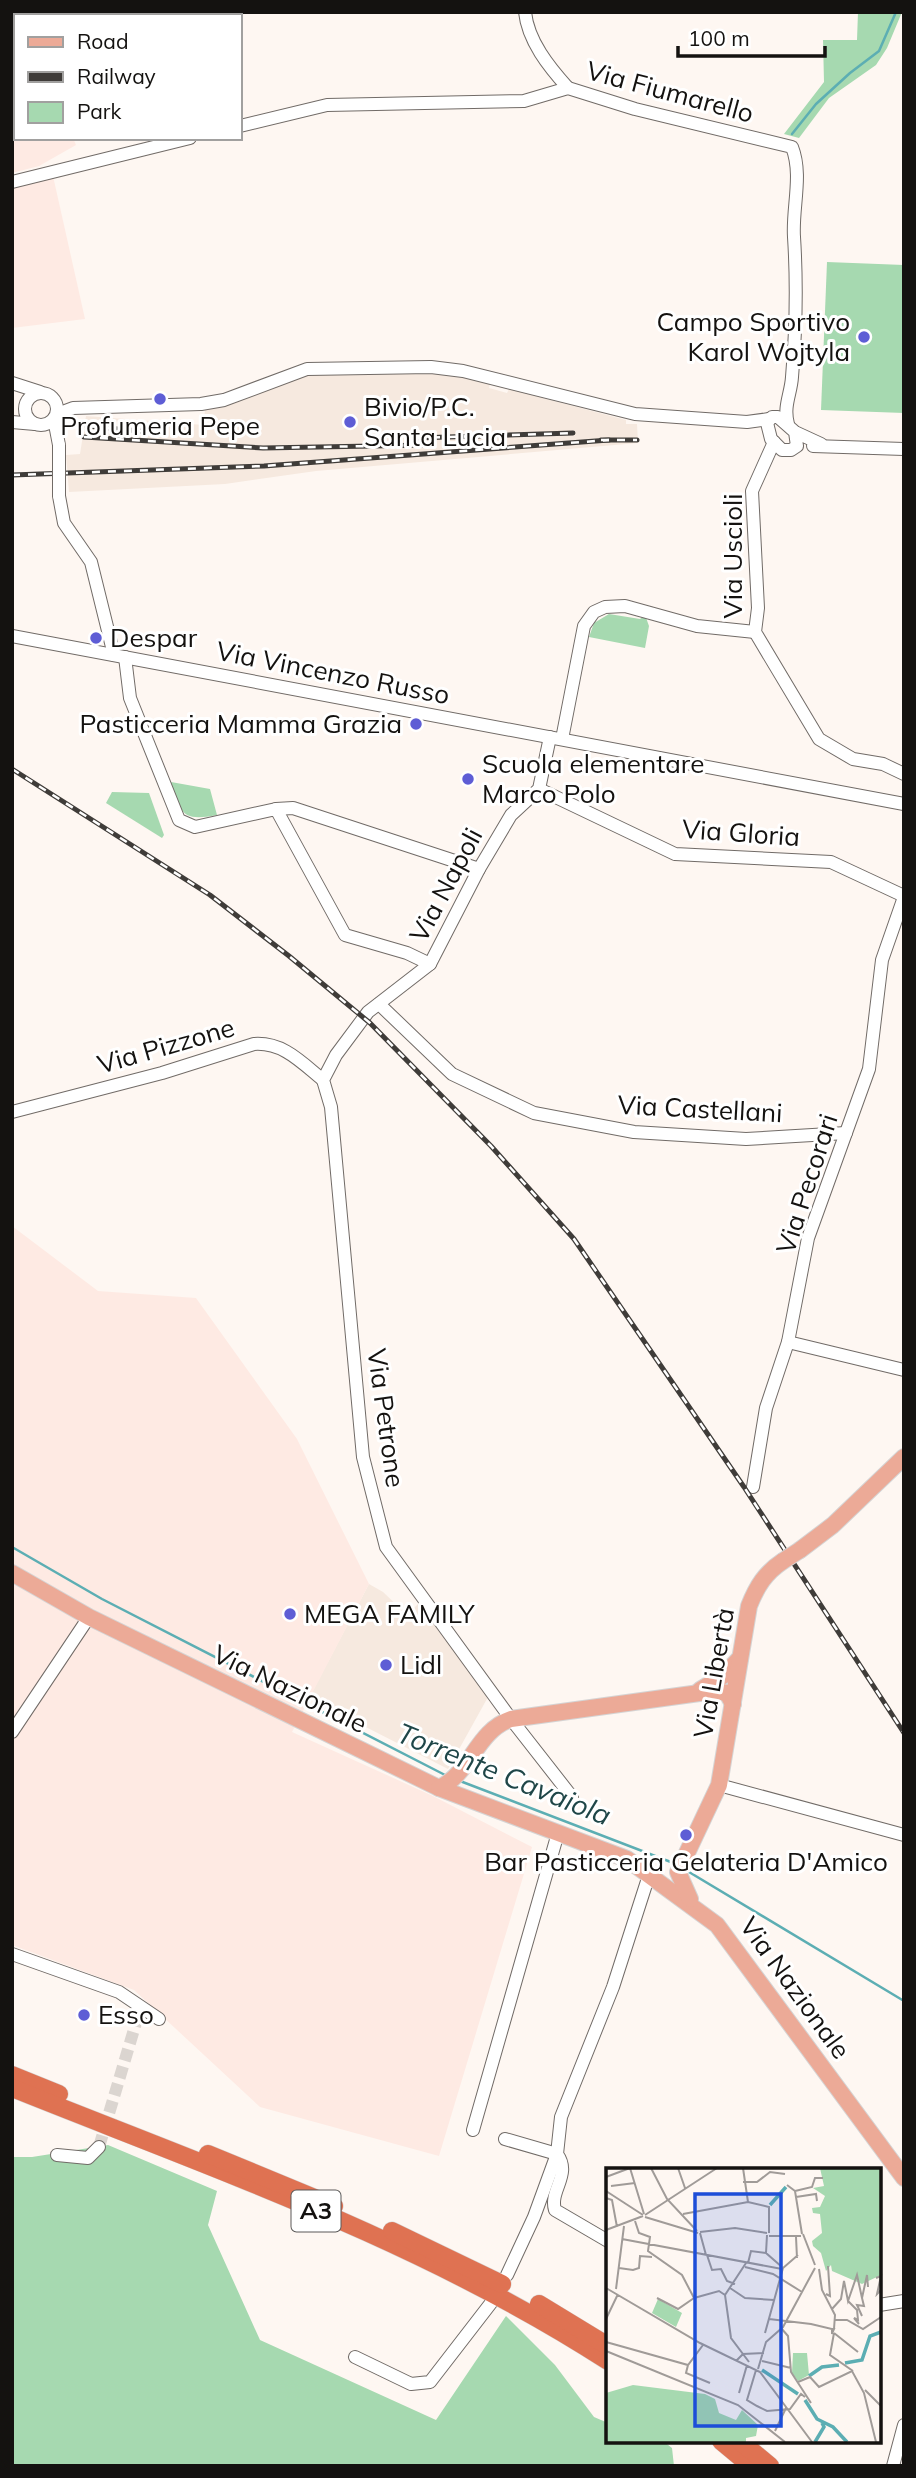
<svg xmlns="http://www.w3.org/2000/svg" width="916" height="2478" font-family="Mulish,sans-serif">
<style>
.built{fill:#f6e9df}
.industrial{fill:#feeae3}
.green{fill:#a6d9b0}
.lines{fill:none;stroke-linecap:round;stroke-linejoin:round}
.stream{stroke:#5caeb3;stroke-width:2.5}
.minor-tunnel{stroke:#dbd5d0;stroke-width:12;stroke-dasharray:12 6;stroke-linecap:butt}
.minor-casing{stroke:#716b67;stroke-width:14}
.major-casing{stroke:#d5d4d4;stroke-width:18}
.highway-casing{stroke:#d5d4d4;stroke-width:19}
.minor{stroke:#fff;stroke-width:12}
.major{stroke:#ecaa97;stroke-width:16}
.highway{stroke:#df7252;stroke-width:18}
.rail-casing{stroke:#3f3c39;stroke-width:5}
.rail{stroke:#fff;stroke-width:2.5;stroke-dasharray:8;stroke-linecap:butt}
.minor-bridge-casing{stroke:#716b67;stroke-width:14;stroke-linecap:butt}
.major-bridge-casing{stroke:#d5d4d4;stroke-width:18;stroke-linecap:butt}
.minor-bridge{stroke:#fff;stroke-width:12}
.major-bridge{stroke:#ecaa97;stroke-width:16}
.poi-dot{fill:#5e5dd5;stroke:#fff;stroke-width:2.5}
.labels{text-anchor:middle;stroke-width:6;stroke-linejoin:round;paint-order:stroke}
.shield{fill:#fff;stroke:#5a5958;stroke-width:2}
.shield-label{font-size:24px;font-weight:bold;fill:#141210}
.street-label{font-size:26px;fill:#141210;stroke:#fff}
.poi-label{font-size:26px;fill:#141210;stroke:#fff;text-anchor:start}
.water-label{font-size:28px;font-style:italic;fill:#1f4648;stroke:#fff}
.inset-river{fill:none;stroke:#5caeb3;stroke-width:3.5}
.inset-road{fill:none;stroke:#a09b98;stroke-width:2}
.view{fill:#1d4ed8;fill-opacity:0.15;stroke:#1d4ed8;stroke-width:3.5}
.inset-edge{fill:none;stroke:#141210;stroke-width:3.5}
</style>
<rect width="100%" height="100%" fill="#fef7f2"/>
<g class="built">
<path d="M464 371 490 384 489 388 507 393 509 389 626 420V424H637L638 443 316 471 225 484 69 492 66 455 80 454 86 416 204 425 205 408 303 375Z"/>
<path d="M369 1584 383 1592 407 1615 419 1603 488 1697 448 1769 309 1698Z"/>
</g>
<g class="industrial">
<path d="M12 20 16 26V138H73L76 145 39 166 12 173Z"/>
<path d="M53 176 85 319 12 328V186Z"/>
<path d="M12 1226 98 1291 196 1298 297 1439 369 1584 292 1732 433 1796 532 1847 439 2156 260 2107 134 1990 12 1945Z"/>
</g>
<g class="green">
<path d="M858 12H902L887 48 876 65 829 98 799 138 784 134 824 82 823 40H857Z"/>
<path d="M827 262 904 265V413L821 410Z"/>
<path d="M609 614 640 619 645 615 649 626 645 648 589 637 594 623Z"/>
<path d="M171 782 210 789 217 815C181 822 181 813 171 782Z"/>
<path d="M112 792 149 793 164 835 162 838 106 803Z"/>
<path d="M108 2145 217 2191 208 2225 260 2340 436 2420 506 2316 555 2365 594 2417 608 2423V2441H663L672 2448 674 2466H12V2157H32Z"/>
</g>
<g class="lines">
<g class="stream">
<path d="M792 134 816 104 850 73 879 51 896 12"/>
<path d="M12 1547 102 1599 447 1776"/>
<path d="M460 1781 676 1864"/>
<path d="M684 1869 904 2001"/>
</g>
<path class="minor-tunnel" d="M99 2147 138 2016"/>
<g class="minor-casing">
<g id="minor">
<path d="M525 12C528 41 549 67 568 88"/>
<path d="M240 126 327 105 524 101 568 88 635 109 792 147C803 175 792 208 794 237 797 284 796 331 792 377 791 394 783 406 788 424"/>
<path d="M12 182 190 138"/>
<path d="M12 383 40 392"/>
<circle cx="41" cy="409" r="16"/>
<path d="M57 414 73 408 201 404 224 400 307 369 431 367 463 371 635 414 747 422 769 419"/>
<path d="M54 419 59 445"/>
<path d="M12 422 35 424"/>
<path d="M795 432 797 446 791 450H782L771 439 767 423 772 417H778L795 432 821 444"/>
<path d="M774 442 752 491 758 608 755 632 819 739 853 759 883 764 904 774"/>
<path d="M813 446 904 449"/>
<path d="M59 496 64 523 91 562 114 655"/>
<path d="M12 636 904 804"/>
<path d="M125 657 130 698 179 820 195 827 276 809 345 935 407 953 430 964"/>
<path d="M550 737 539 789 511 815 479 869 430 964 368 1012 336 1055 323 1080 331 1107 363 1457 386 1547 511 1719 572 1797"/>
<path d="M562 739 584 626 594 612 605 607 625 606 697 626 755 632"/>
<path d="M539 789 675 854 831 862 904 896"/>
<path d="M276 809 293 808 479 869"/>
<path d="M379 1004 452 1074 534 1113 634 1132 746 1139 846 1133"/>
<path d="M12 1112 162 1073 254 1044C283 1042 301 1062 323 1080"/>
<path d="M788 1342 904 1370"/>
<path d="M753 1487 766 1408 788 1342 808 1238 869 1069 882 960 904 897"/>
<path d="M12 1732 89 1617"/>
<path d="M719 1785 904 1835"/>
<path d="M12 1954 119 1992 159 2019"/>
<path d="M473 2130 558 1833"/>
<path d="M505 2139 557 2154 534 2217 507 2275"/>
<path d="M57 2155 88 2158 99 2147"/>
<path d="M608 2241 555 2210C549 2190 572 2175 557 2154L561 2117 613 1987 650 1872"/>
<path d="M879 2305 904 2301"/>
<path d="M355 2357 411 2384 430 2382 491 2303"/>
<path d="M893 2466 904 2425"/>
</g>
</g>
<g class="major-casing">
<g id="major">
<path d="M800 1550 833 1525 904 1457"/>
<path d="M12 1573 89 1617 439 1788 627 1859 717 1925 904 2178"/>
<path d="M700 1690 723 1676 740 1658"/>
<path d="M439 1788C471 1773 476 1731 511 1719L714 1691 727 1693 733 1704"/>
<path d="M690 1899 678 1872 719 1785 749 1606C757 1586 765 1573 783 1561"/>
</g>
</g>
<g class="highway-casing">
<g id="highway">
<path d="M12 2075 59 2094"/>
<path d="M12 2088C214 2169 424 2242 608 2361"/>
<path d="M208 2154 334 2206"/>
<path d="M392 2231 502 2284"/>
<path d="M539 2304 608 2346"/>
<path d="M721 2441 751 2466"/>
<path d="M740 2441 770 2466"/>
</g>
</g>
<use href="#minor" class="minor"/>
<use href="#major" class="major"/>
<use href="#highway" class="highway"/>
<g class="rail-casing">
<g id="rail">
<path d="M87 426 160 433"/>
<path d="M84 437 263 448 427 445"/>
<path d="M416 438 573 433"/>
<path d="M601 440H637"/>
<path d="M12 475 264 466 609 440"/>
<path d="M12 769 210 895 289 956 370 1023 491 1146 574 1239 744 1487 904 1733"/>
</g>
</g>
<use href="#rail" class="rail"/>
<g class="minor-bridge-casing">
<path id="minor-bridge" d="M59 445V496"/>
</g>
<g class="major-bridge-casing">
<path id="major-bridge" d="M783 1561 800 1550"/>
</g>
<use href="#minor-bridge" class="minor-bridge"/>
<use href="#major-bridge" class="major-bridge"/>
</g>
<g class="poi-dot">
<circle cx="864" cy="337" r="7"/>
<circle cx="160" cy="399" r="7"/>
<circle cx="350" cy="422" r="7"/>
<circle cx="96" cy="638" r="7"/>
<circle cx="416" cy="724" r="7"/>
<circle cx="468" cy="779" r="7"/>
<circle cx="290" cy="1614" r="7"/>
<circle cx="386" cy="1665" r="7"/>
<circle cx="686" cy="1835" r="7"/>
<circle cx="84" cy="2015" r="7"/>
</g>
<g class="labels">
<rect class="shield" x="291.5" y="2190.5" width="49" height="41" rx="5"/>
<g class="shield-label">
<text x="316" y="2219">A3</text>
</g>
<g class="street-label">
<text transform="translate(670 92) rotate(15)" y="9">Via Fiumarello</text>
<text transform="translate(733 556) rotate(-90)" y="9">Via Uscioli</text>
<text transform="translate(333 673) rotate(11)" y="9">Via Vincenzo Russo</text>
<text transform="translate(741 833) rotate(4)" y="9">Via Gloria</text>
<text transform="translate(446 885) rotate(-62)" y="9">Via Napoli</text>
<text transform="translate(166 1046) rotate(-16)" y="9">Via Pizzone</text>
<text transform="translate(700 1109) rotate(3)" y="9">Via Castellani</text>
<text transform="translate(807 1184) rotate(-72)" y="9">Via Pecorari</text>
<text transform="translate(386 1418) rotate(82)" y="9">Via Petrone</text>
<text transform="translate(714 1673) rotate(-80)" y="9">Via Libertà</text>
<text transform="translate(290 1689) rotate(26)" y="9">Via Nazionale</text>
<text transform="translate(795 1988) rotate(54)" y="9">Via Nazionale</text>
</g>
<g class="poi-label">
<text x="850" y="331" text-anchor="end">Campo Sportivo<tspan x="850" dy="30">Karol Wojtyla</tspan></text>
<text x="364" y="416">Bivio/P.C.<tspan x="364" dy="30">Santa Lucia</tspan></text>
<text x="160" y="435" text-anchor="middle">Profumeria Pepe</text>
<text x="110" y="647">Despar</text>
<text x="402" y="733" text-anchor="end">Pasticceria Mamma Grazia</text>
<text x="482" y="773">Scuola elementare<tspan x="482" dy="30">Marco Polo</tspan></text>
<text x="304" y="1623">MEGA FAMILY</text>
<text x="400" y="1674">Lidl</text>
<text x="686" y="1871" text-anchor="middle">Bar Pasticceria Gelateria D'Amico</text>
<text x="98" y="2024">Esso</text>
</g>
<g class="water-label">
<text transform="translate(504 1774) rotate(22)" y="10">Torrente Cavaiola</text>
</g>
</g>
<g transform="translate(606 2168)">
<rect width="275" height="275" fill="#fef7f2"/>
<path d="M214 0H275V107L256 116 226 103 225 97 220 103 215 85 207 78 206 73 216 65 214 46 207 45 206 40 214 39 219 28 207 20 218 18ZM52 131 76 145 70 159 46 145ZM187 185H201L203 207 192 213 186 205ZM27 217 99 226 109 231 113 245 130 252 136 242 152 257 150 268 140 270V274H0V225Z" fill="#a6d9b0"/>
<path class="inset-river" d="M164 37 180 19M239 195 256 192 264 168 275 164M156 202 192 226M203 208 216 199 233 197M199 232 211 251 227 259 241 274M209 274 218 259 216 255"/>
<path class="inset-road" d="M24 0 38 46M45 0 61 31 91 63M72 0 79 20M137 0 142 34M0 9 24 0M137 14H151L164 4 179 6M181 17 189 23 196 66M5 18 29 15M0 23 37 47M189 23 206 19 209 10H217M190 29 210 26 211 33M0 30 6 32 11 59M77 46 142 34 163 39V65M39 47 111 0M39 49 92 65M29 53 33 65 44 69 42 83 76 107 88 130 113 123 119 127M0 62 37 48M94 64 129 60 161 65M94 65 100 87M197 66 209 97M161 67 160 85 176 99M163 68H195M190 69 191 90M16 71 176 101M101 87 106 102 115 101 121 113 129 116M0 88V120M140 95 119 127 125 170 143 194M142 95 145 83 160 85M139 99 167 106 196 124M13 100 27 102 33 100 34 88 46 89M213 101 216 122 229 147 228 161M270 110 275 108 271 126 275 122M0 120 94 175 154 204 206 274M124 120 139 130 168 132M10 121 18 58M220 126 224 128 222 98M51 130 72 141 88 130M256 130 258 138 251 137 256 148M242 133 251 142 252 152 248 150 253 156M226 141 235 131 238 113 242 133 251 107 256 130 261 107 262 119M0 151 12 126M163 151 205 156 226 161V166L228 161H226M229 152H241L257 161 275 149M175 160 182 168 185 204 205 235M159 165 177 100 192 87M228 165 224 187 247 203M228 165 252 184M0 174 82 197 97 177M0 183 132 237 179 274M130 193 137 186 158 185M156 193 185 200M82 197 80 205 104 215M152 201 160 174 177 159 209 100M150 202 141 232 151 238 161 243 184 241 195 226 199 229M192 214 204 209 213 219 246 203 258 225 270 274M259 222 275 238M133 225 141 197M169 263 180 240"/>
<path class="view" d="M89 26H175V258H89Z"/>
<rect width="275" height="275" class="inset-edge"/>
</g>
<rect width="916" height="2478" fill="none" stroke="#141210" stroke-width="28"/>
<rect x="14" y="14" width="228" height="126" fill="#ffffff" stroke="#a1a09f" stroke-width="2"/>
<rect x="28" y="37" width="35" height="10" fill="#ecaa97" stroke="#a1a09f" stroke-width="2"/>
<text x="77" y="49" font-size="21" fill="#141210">Road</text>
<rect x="28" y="72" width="35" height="10" fill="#3f3c39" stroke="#a1a09f" stroke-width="2"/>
<text x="77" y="84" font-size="21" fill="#141210">Railway</text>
<rect x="28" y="102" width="35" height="21" fill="#a6d9b0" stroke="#a1a09f" stroke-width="2"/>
<text x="77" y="119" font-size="21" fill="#141210">Park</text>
<path d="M678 46v10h147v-10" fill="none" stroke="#141210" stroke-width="3.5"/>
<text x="688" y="46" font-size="21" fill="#141210" stroke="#ffffff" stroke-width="5" paint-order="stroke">100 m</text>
</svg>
